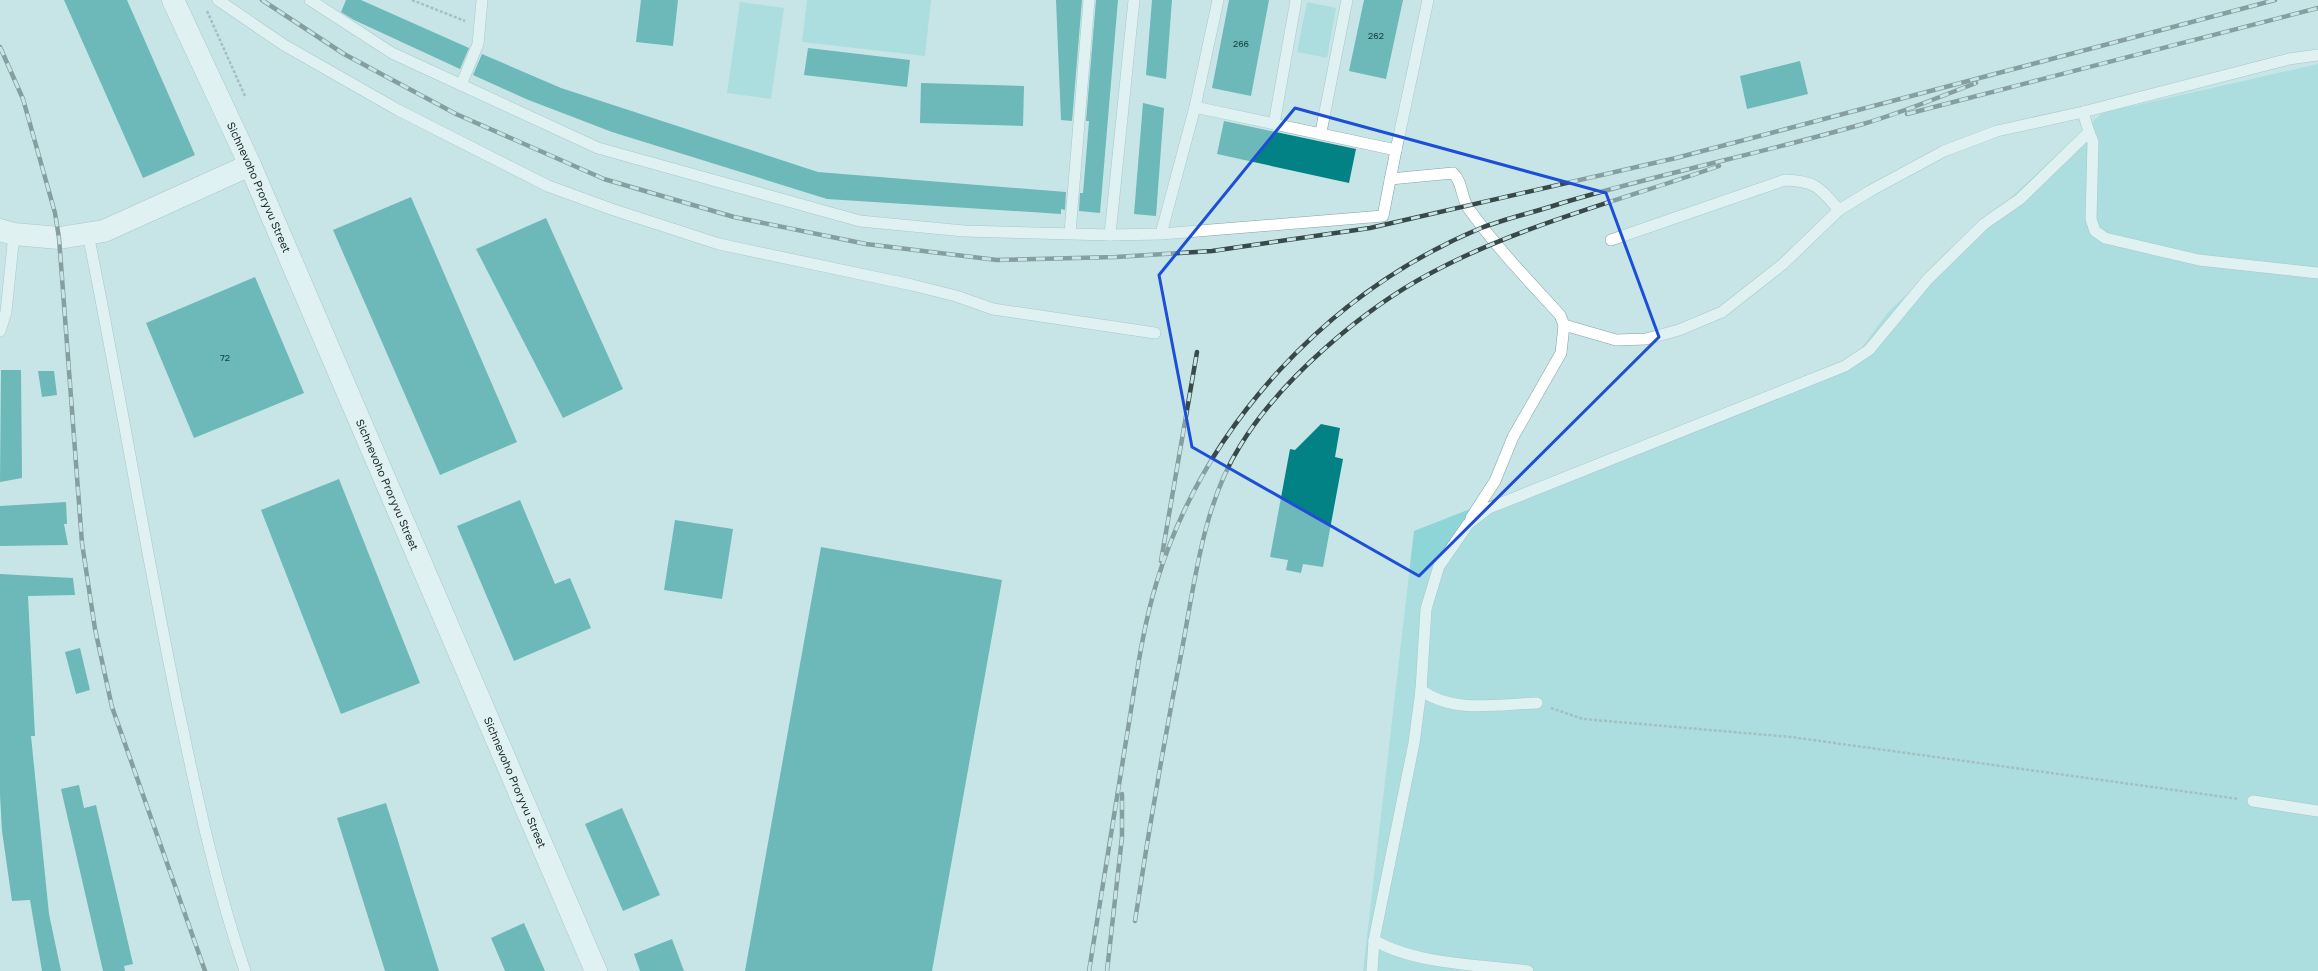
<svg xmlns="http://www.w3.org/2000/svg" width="2318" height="971" font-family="'Golos Text',sans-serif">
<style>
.green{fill:#8dd5d7}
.building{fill:#028284}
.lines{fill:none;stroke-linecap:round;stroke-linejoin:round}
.service-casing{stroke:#85a2a3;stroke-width:12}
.minor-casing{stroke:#85a2a3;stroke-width:23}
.path{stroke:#7b9192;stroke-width:2.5;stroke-dasharray:3 2;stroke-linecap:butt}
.service{stroke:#fff;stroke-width:11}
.minor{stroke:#fff;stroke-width:22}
.rail-casing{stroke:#394849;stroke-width:4.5}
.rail{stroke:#c7e5e6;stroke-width:3;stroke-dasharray:9;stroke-linecap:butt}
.marked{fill:none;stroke:#1d4ed8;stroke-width:3;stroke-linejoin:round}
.labels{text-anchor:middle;stroke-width:4;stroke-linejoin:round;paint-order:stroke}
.number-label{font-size:9px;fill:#163e3f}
.street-label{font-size:11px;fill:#1c2828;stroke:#c7e5e6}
</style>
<rect width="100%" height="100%" fill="#c7e5e6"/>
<g class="green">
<path d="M807 0H931L925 56 802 42Z"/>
<path d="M740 2 784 8 771 99 727 93Z"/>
<path d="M1307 2 1336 8 1327 58 1297 52Z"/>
<path d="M2318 64V971H1363L1414 531 1807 377 1858 353 1888 312 2102 113Z"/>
</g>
<g class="building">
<path d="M64 0H127L195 155 143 178Z"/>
<path d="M346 0H361L469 48 460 69 354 20 341 12Z"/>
<path d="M641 0H678L673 46 636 42Z"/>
<path d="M1056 0H1082L1072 121 1061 120Z"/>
<path d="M1096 0H1118L1100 213 1079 211 1080 193H1083L1089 121H1086Z"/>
<path d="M1152 0H1172L1166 79 1146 75Z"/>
<path d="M1229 0H1269L1251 96 1212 88Z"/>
<path d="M1364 0H1403L1386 79 1349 71Z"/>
<path d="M808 48 910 60 907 87 804 75Z"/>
<path d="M482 54 561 88 818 172 1066 192 1065 210 1061 209V214L827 199 612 132 526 99 473 75Z"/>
<path d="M1800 61 1808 94 1747 109 1740 76Z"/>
<path d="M921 83 1024 86 1023 126 920 123Z"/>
<path d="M1143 103 1164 108 1156 216 1134 214Z"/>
<path d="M1224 121 1356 149 1349 183 1217 154Z"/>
<path d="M411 197 517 442 440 475 333 230Z"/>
<path d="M546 218 623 389 563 418 476 249Z"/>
<path d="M255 277 304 393 194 438 146 323Z"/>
<path d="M1 370H21L22 478 0 482Z"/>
<path d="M38 371H54L57 395 42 397Z"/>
<path d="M1321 424 1340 428 1335 457 1343 459 1323 567 1303 564 1301 573 1286 570 1288 560 1270 557 1290 449 1295 450Z"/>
<path d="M339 479 420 683 341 714 261 510Z"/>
<path d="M520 500 555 584 570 578 591 628 514 661 457 526Z"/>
<path d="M66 502 67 524H64L68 545 0 546V506Z"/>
<path d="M675 520 733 529 722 599 664 590Z"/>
<path d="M821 547 1002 580 932 971H745Z"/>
<path d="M0 574 73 578 75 595 28 596 35 736H31L49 914 61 971H42L30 900 12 901 2 831 0 795Z"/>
<path d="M80 648 90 690 76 694 65 652Z"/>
<path d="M79 785 84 808 96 805 133 964 124 966 125 971H103L61 789Z"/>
<path d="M386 803 439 971H385L337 818Z"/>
<path d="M622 808 660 895 623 911 585 824Z"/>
<path d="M524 923 545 971H505L491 938Z"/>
<path d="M672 939 684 971H640L634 954Z"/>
</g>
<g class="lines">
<g class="service-casing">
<g id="service">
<path d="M218 0 284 45 398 110 548 186 614 210 719 244 912 285 956 296 993 309 1155 333"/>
<path d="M310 0 392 53 598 148 860 221 964 231 1110 235 1161 234 1383 216 1396 150 1195 107 1161 234"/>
<path d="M461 85 478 44 482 0"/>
<path d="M1195 107 1218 0"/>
<path d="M1274 124 1296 0"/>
<path d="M1321 132 1347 0"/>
<path d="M2089 132 2093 142 2091 219 2095 231 2105 238 2199 260 2318 273"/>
<path d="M1396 150 1428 0"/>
<path d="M1390 179 1453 173C1463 182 1461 199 1469 209 1496 247 1528 280 1560 315L1564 325 1561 353 1513 437 1495 481 1471 518"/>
<path d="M1070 233 1089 0"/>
<path d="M88 234C121 396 147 560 181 721 199 806 217 889 245 971"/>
<path d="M1110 235 1134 0"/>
<path d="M1611 240 1785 180C1816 181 1820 188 1839 210"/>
<path d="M1564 325 1616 340 1646 339 1679 330 1722 312 1783 264 1839 210 1870 191 1944 151 1997 131 2083 112 2289 59 2318 55"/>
<path d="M0 331 6 312 14 234"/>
<path d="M1421 690C1453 714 1499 704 1537 703"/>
<path d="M2253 801 2318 811"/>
<path d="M1374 940C1413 964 1481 965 1528 971"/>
<path d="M1372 971 1374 940 1414 743 1421 690 1426 609 1439 566 1468 524 1489 508 1845 366 1869 350 1927 280 1984 224 2020 199 2089 132 2083 112"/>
</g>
</g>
<g class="minor-casing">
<g id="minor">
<path id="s1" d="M173 0 250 165 596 971"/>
<path d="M0 230 14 234 59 238 104 231 250 165"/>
</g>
</g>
<g class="path">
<path d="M412 0 465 21"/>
<path d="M207 11 245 96"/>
<path d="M1551 708 1583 719 1791 737 2239 799"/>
</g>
<use href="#service" class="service"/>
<use href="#minor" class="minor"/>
<g class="rail-casing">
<g id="rail">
<path d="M262 0 344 54 456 114 604 179 734 217 866 244 997 260 1116 257 1212 251 1370 228 1676 158 2275 0"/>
<path d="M0 47 23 99 55 213 59 238 82 543 95 629 112 707 205 971"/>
<path d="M1907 114 2318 8"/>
<path d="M1161 561 1197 352"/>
<path d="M1135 921C1149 828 1165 736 1183 644 1195 579 1204 503 1240 446 1280 380 1363 309 1431 273 1518 226 1625 199 1719 166"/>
<path d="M1089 971C1102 894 1114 817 1126 741 1135 688 1141 633 1157 581 1205 424 1330 291 1481 228 1507 218 1536 212 1562 203 1662 173 1763 153 1863 124 1901 113 1939 97 1976 83"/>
<path d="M1107 971 1122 837V794"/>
</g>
</g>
<use href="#rail" class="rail"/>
</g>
<path d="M0 0H2318V971H0ZM1295 108 1606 193 1659 337 1419 576 1192 447 1159 275Z" fill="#c7e5e6" fill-opacity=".55" fill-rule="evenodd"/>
<path class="marked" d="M1295 108 1606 193 1659 337 1419 576 1192 447 1159 275Z"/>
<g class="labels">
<g class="number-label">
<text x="1376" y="39">262</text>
<text x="1241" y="47">266</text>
<text x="225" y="361">72</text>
</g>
<g class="street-label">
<text dy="4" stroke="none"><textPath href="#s1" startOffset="206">Sichnevoho Proryvu Street</textPath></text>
<text dy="4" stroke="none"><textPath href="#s1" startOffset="530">Sichnevoho Proryvu Street</textPath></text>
<text dy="4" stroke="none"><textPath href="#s1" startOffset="854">Sichnevoho Proryvu Street</textPath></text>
</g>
</g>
</svg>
